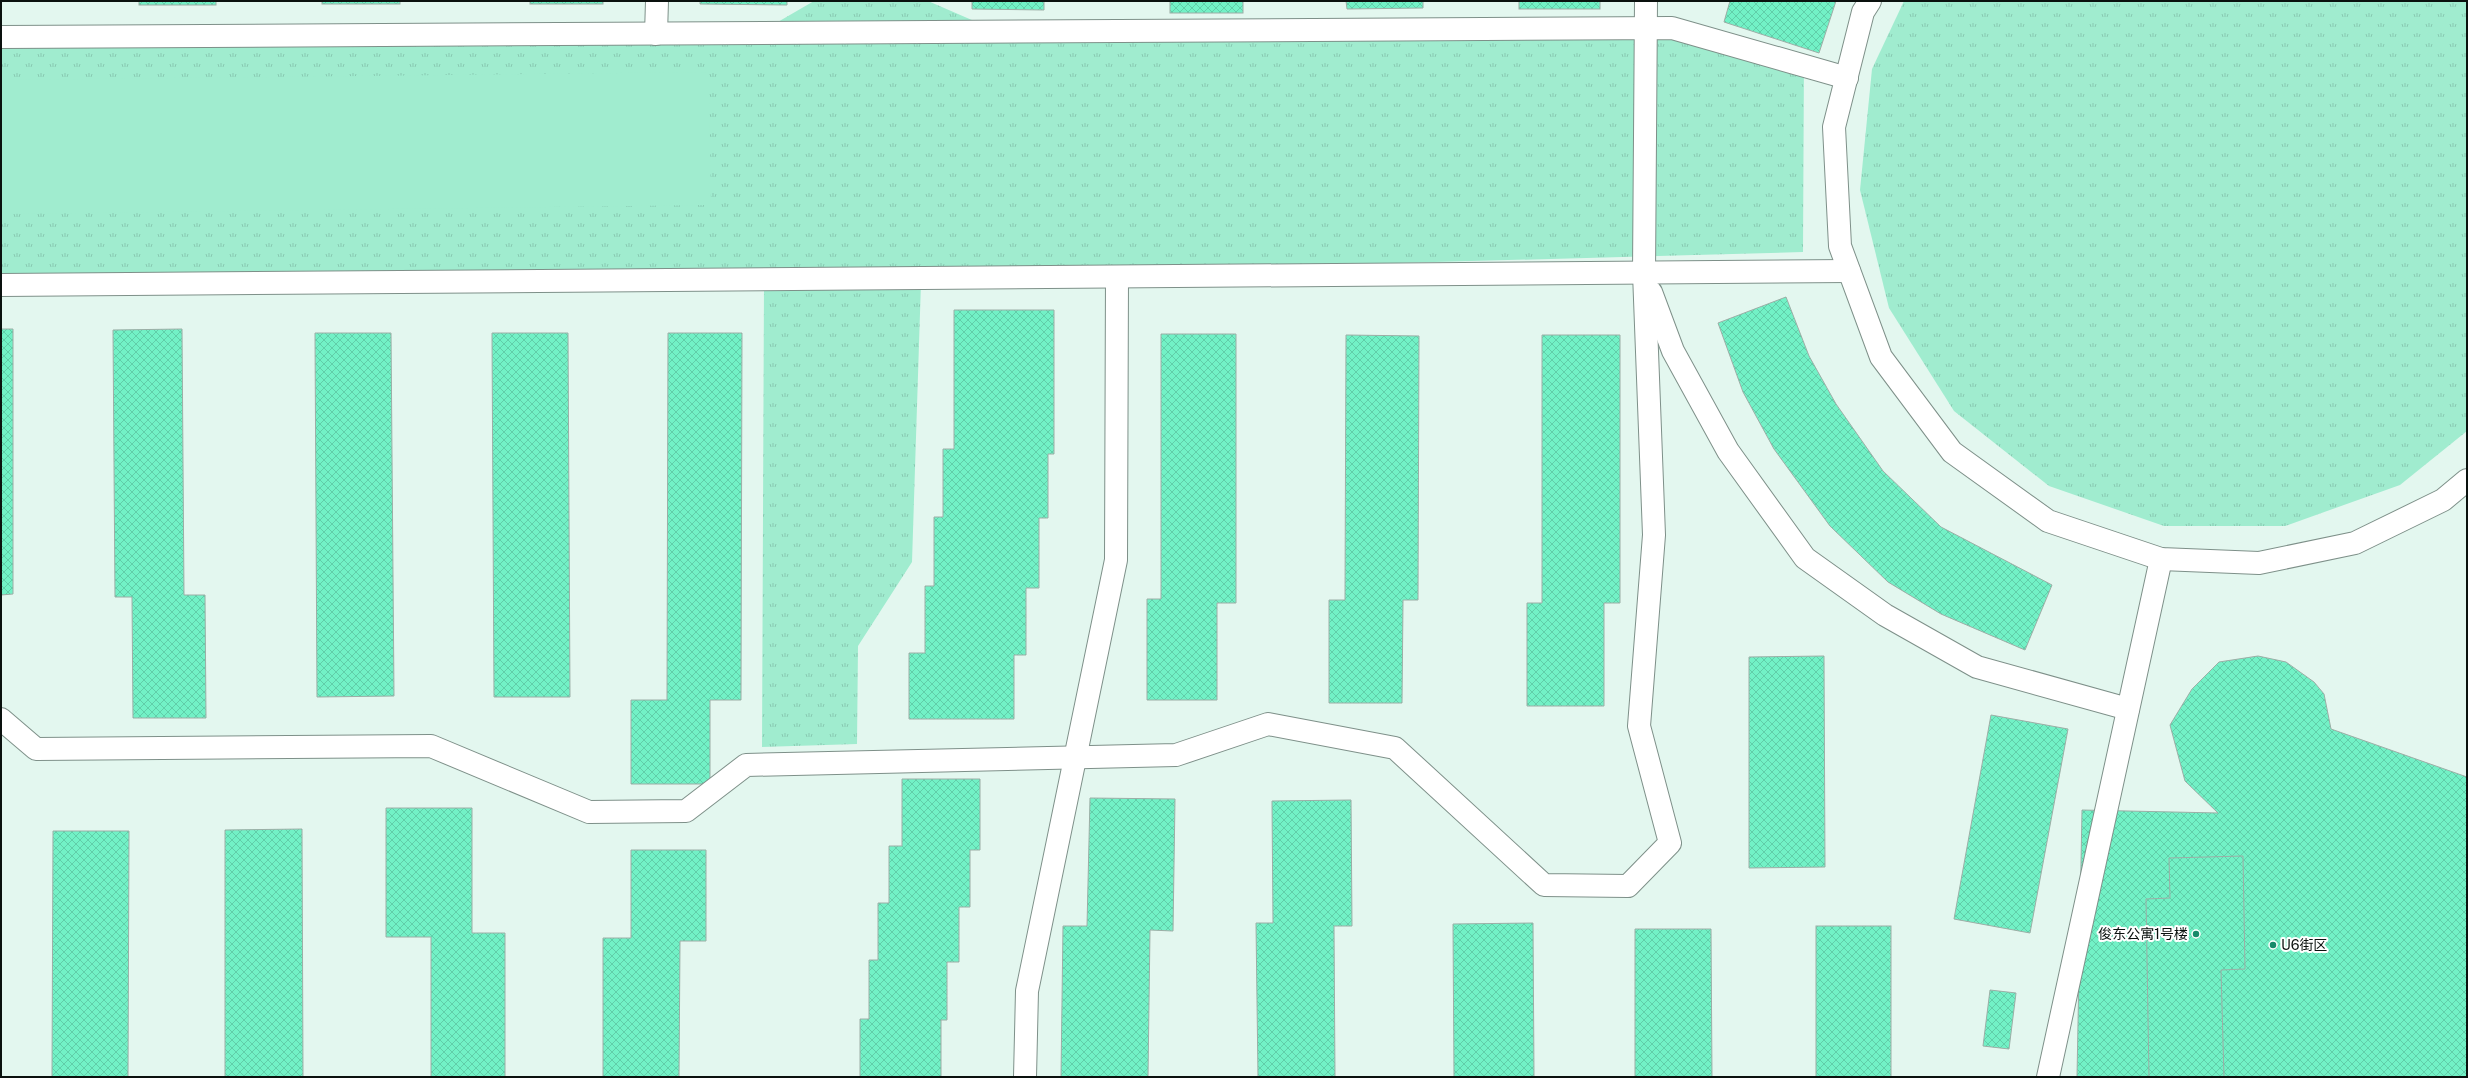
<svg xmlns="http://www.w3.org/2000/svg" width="2468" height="1078" font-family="'Public Sans','Noto Sans SC',sans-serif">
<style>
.park{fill:url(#park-tufts)}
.pitch{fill:#a0eccf}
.building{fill:url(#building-cross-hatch);stroke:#9caea6}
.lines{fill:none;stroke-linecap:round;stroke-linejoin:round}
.minor-casing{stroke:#7e9089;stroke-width:24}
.tertiary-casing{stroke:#7e9089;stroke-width:24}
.minor{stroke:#fff;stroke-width:22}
.tertiary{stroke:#fff;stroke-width:22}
.poi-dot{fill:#178a6a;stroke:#fff;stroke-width:1.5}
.labels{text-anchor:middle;stroke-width:4;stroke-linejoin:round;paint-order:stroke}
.poi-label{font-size:14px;fill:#0a110e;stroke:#fff;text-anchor:end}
</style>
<defs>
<pattern id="park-tufts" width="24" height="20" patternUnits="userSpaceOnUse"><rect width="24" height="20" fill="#a0eccf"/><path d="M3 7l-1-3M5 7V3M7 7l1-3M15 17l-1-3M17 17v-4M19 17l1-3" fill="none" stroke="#88c9b1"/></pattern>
<pattern id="building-cross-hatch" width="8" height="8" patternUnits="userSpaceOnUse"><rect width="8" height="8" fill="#72f1c6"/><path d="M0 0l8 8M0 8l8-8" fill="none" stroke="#61cea9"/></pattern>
</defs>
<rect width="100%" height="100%" fill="#e3f7ef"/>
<g class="park">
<path d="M814 1H928L1018 40 1707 37 1804 56 1803 252 1110 271 921 282 912 562 858 646 857 744 762 747 764 283 1 285V31L764 30Z"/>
<path d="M1904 1H2467V431L2400 485 2285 526H2164L2049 486 1954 411 1889 308 1860 190 1872 69Z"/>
</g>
<path class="pitch" d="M709 72 711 205 1 214V80Z"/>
<g class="building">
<rect x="139" y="1" width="77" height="4"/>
<rect x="322" y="1" width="78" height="3"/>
<rect x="530" y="1" width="73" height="3"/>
<path d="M700 1H787V5L700 4Z"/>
<path d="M972 1H1044V10L972 9Z"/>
<rect x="1170" y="1" width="73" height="12"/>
<path d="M1346 1H1423V8L1347 9Z"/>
<rect x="1519" y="1" width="81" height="8"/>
<path d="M1730 1H1836L1819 53 1724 22Z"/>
<path d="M1786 297 1809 356 1836 404 1883 471 1941 527 2052 585 2025 650 1941 614 1888 582 1830 526 1774 449 1743 392 1718 323Z"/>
<path d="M954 310H1054V454H1048V518H1039V588H1026V655H1014V719H909V653H925V586H934V517H943V449H954Z"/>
<path d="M1 329H13V594L1 595Z"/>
<path d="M182 329 184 595H205L206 718H133L132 597H115L113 330Z"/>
<path d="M315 333H391L394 696 317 697Z"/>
<path d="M492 333H568L570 697H494Z"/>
<path d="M668 333H742L741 700H710V784H631V700H667Z"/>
<path d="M1161 334H1236V603H1217V700H1147V599H1161Z"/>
<path d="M1346 335 1419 336 1418 600H1403L1402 703H1329V600H1345Z"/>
<path d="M1542 335H1620V603H1604V706H1527V603H1542Z"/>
<path d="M1824 656 1825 867 1749 868V657Z"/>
<path d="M2258 656 2286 662 2314 682 2324 694 2331 729 2467 777V1077H2077L2082 810 2218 813 2185 781 2170 725 2192 689 2219 662Z"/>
<path d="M1991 715 2068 729 2030 933 1954 919Z"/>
<path d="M902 779H980V850H970V907H959V962H947V1020H941V1077H860V1019H869V960H878V903H889V846H902Z"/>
<path d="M1090 798 1175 799 1173 931 1150 930 1148 1077H1061L1063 926H1087Z"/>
<path d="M1351 800 1352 926H1334L1335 1077H1258L1256 923H1273L1272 801Z"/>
<path d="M386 808H472V933H505V1077H431V937H386Z"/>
<path d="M302 829 303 1077H225V830Z"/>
<path d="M53 831H129L128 1077H52Z"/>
<path d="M631 850H706V941H680L679 1077H603V938H631Z"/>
<path d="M2243 856 2245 969 2221 970 2224 1077H2149L2146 899 2170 898 2169 858Z"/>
<path d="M1533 923 1534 1077H1454L1453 924Z"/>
<rect x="1816" y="926" width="75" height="151"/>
<path d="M1635 929H1711L1712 1077H1635Z"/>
<path d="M1990 990 2016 993 2009 1049 1983 1046Z"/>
</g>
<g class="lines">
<g class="minor-casing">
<g id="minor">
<path d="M656 34 657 1"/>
<path d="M1 37 1672 28 1847 78"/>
<path d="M1 285 1849 271"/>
<path d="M1651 292 1673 351 1728 451 1805 558 1885 615 1977 667 2128 709"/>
<path d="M1 719 36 749 431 746 589 812 686 811 746 765 1176 755 1268 724 1395 748 1544 885 1628 886 1670 843 1639 726 1654 535 1644 273 1646 1"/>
<path d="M1025 1077 1027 991 1116 560 1117 277"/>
</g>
</g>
<g class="tertiary-casing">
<g id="tertiary">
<path d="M1870 1 1863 12 1834 127 1840 246 1881 357 1952 452 2048 521 2161 559 2259 563 2355 543 2443 500 2467 480"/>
<path d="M2048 1077 2161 559"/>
</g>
</g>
<use href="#minor" class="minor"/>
<use href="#tertiary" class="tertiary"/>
</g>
<g class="poi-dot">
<circle cx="2196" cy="934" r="4"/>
<circle cx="2273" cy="945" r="4"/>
</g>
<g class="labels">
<g class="poi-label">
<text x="2188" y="939">俊东公寓1号楼</text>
<text x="2281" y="950" text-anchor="start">U6街区</text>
</g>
</g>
<rect width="2468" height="1078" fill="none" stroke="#0a110e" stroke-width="4"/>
</svg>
